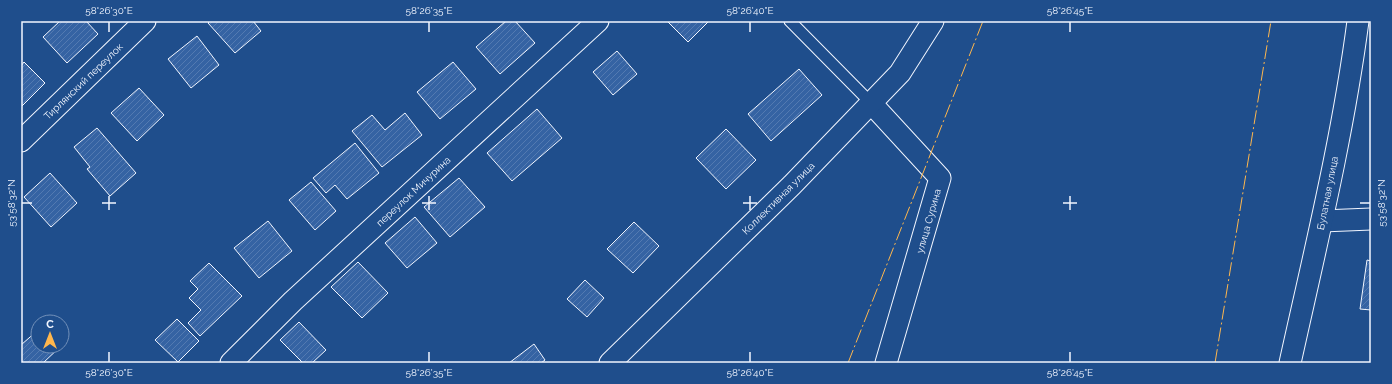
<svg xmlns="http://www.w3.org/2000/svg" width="1392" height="384" font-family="Raleway,sans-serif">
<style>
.building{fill:url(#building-hatch);stroke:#f2f6ff}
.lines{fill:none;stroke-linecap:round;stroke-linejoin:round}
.lane-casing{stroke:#f2f6ff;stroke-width:13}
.street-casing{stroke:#f2f6ff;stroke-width:23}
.lane{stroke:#1f4e8c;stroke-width:11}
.street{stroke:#1f4e8c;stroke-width:21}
.power{stroke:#ffb74d;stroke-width:1;stroke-dasharray:14 3 2 3;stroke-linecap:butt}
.ticks{fill:none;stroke:#f2f6ff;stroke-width:1.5}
.labels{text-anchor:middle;stroke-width:3;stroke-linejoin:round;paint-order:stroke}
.street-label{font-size:10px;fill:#f2f6ff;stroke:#1f4e8c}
.neatline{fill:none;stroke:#f2f6ff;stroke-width:1.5}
.ticks-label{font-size:10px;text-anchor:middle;fill:#f2f6ff}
</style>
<defs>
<pattern id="building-hatch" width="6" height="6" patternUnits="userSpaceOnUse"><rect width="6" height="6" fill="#3563a3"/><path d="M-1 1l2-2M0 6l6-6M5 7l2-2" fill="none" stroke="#537ab1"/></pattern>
</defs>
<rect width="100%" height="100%" fill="#1f4e8c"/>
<g class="building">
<path d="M60 21H86L98 34 67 63 43 37Z"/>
<path d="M210 21H253L261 31 235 53 208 23Z"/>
<path d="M506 21H515L535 43 500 74 476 47Z"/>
<path d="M667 21H709L688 42Z"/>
<path d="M197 36 219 65 191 88 168 59Z"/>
<path d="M617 51 637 74 613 95 593 72Z"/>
<path d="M24 62 45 83 21 107V66Z"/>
<path d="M453 62 476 89 440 119 417 92Z"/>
<path d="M799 69 822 95 771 141 748 114Z"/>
<path d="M139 88 164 115 137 141 111 113Z"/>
<path d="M537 109 562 138 512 181 487 153Z"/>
<path d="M405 113 422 135 382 167 352 131 372 115 385 130Z"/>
<path d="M97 128 136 173 110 196 87 169 90 167 74 147Z"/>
<path d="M726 129 756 160 726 189 696 158Z"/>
<path d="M355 143 379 173 347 199 335 185 326 193 313 178Z"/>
<path d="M50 173 77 203 51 227 24 197Z"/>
<path d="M459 178 485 207 450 237 424 207Z"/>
<path d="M311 182 336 211 315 230 289 200Z"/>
<path d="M415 217 437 243 407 268 385 243Z"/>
<path d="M268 221 292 251 259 278 234 248Z"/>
<path d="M634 222 659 246 633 273 607 249Z"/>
<path d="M1367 260 1371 261V310L1360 309Z"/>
<path d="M358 262 388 293 362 318 331 287Z"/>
<path d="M209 263 242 296 200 336 188 323 201 310 189 298 198 289 190 281Z"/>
<path d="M585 280 604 298 587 317 567 299Z"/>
<path d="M177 319 199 341 178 362 155 340Z"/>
<path d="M299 322 326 350 312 363H303L280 340Z"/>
<path d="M38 330V346H61L43 363H23L21 360V345Z"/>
<path d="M534 344 545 360 541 363H509Z"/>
</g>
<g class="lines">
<g class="lane-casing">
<path id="lane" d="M790 21 871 103"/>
</g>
<g class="street-casing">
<g id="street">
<path d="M871 103 940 178 886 363"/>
<path d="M21 141 145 21"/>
<path d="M1322 221 1371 219"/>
<path d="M231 363 293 301 598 21"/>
<path d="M610 363 792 185 900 73 933 21"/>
<path d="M1290 363C1315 250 1343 136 1358 21"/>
</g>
</g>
<use href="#lane" class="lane"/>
<use href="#street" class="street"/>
<g class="power">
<path d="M848 363 983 21"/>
<path d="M1215 363 1271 21"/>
</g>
</g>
<path class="ticks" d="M109 22V32M429 22V32M750 22V32M1070 22V32M109 196V210M429 196V210M750 196V210M1070 196V210M22 203H32M102 203H116M422 203H436M743 203H757M1063 203H1077M1360 203H1370M109 352V362M429 352V362M750 352V362M1070 352V362"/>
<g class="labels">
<g class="street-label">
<text transform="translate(83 81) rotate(-44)" y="4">Тирлянский переулок</text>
<text transform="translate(413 191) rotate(-43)" y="4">переулок Мичурина</text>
<text transform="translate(1327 193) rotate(-79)" y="4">Булатная улица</text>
<text transform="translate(778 198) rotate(-45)" y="4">Коллективная улица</text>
<text transform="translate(928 221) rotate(-74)" y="4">улица Сурина</text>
</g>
</g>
<rect width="1392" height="384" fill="none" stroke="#1f4e8c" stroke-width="44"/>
<g transform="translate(50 334)"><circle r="19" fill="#1f4e8c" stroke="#7391ba"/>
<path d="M0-3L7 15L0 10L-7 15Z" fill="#ffb74d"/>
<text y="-6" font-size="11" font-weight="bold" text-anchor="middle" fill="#f2f6ff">С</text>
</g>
<rect x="22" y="22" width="1348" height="340" class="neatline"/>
<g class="ticks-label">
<text x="109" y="14">58°26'30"E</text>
<text x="429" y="14">58°26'35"E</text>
<text x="750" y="14">58°26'40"E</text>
<text x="1070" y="14">58°26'45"E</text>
<text transform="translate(11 203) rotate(-90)" y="4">53°58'32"N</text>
<text transform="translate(1381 203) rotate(-90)" y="4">53°58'32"N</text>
<text x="109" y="376">58°26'30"E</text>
<text x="429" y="376">58°26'35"E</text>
<text x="750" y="376">58°26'40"E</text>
<text x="1070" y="376">58°26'45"E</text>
</g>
</svg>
